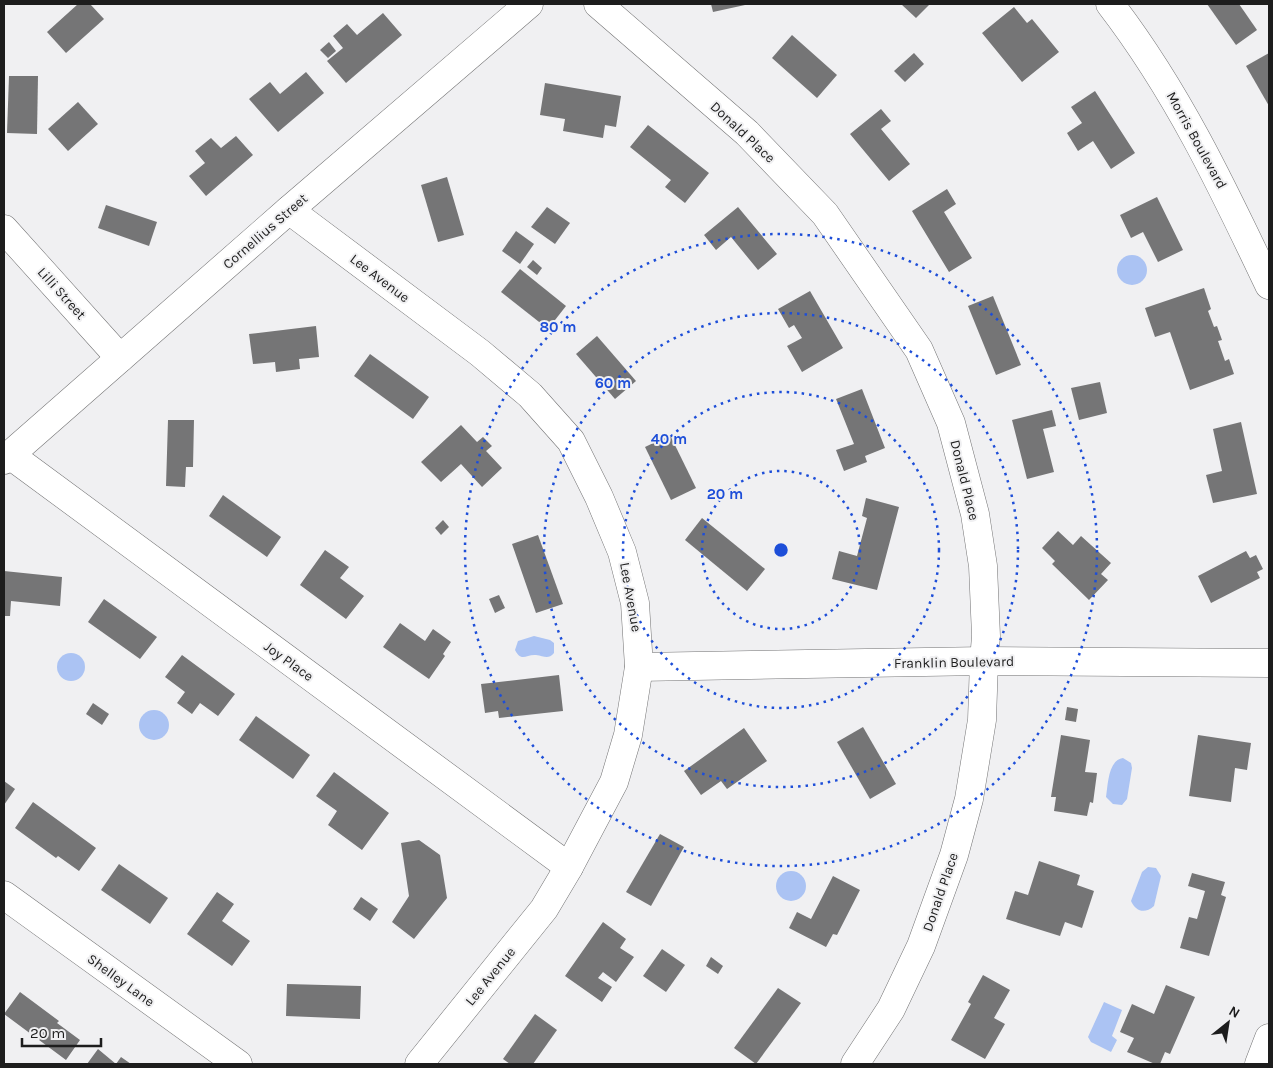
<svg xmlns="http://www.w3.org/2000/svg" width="1273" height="1068" font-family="Karla,sans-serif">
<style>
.water{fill:#abc3f3}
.building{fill:#757576}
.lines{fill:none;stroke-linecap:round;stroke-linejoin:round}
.street-casing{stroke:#737374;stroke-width:29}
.street{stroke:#fff;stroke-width:28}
.ring{fill:none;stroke:#1d4ed8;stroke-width:2.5;stroke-dasharray:2.5 5}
.labels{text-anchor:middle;stroke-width:4;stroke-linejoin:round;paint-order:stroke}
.street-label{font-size:14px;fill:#1d1d1d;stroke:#f0f0f2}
.centre{fill:#1d4ed8;stroke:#f0f0f2;stroke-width:2.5}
.ring-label{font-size:15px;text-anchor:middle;font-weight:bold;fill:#1d4ed8;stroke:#f0f0f2;stroke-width:4;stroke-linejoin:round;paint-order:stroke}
</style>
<rect width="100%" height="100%" fill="#f0f0f2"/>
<g class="water">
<circle cx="1132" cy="270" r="15"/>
<path d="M534 636 550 640 554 643V653C548 660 544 656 536 655 526 654 522 663 515 650L518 641Z"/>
<circle cx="71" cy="667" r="14"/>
<circle cx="154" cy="725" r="15"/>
<path d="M1123 758 1131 763 1132 768 1127 799 1122 805 1113 804 1106 797C1108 785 1108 760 1123 758Z"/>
<path d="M1148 867 1156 868 1161 876 1154 906C1145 914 1136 912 1131 901L1142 872Z"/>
<circle cx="791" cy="886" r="15"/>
<path d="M1104 1002 1122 1010 1112 1036 1117 1040 1111 1052 1091 1042 1088 1037Z"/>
</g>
<g class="building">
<path d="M78 4H90L104 19 66 53 47 32Z"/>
<path d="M711 4H745V5L713 12Z"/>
<path d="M901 4H930L916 18Z"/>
<path d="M1207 4H1239L1257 30 1236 45Z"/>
<path d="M1014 7 1027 23 1032 19 1059 52 1022 82 982 33Z"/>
<path d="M383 13 402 35 346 83 327 61 343 48 333 36 347 24 357 35Z"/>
<path d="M792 35 837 75 817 98 772 58Z"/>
<path d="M329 42 336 51 328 58 320 50Z"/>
<path d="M914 53 924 64 905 82 894 71Z"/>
<path d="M1269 53V106L1246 66Z"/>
<path d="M306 72 324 93 278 132 249 99 270 82 280 94Z"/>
<path d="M9 76H38L37 134 7 133Z"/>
<path d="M545 83 621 96 616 127 605 125 603 138 563 131 565 119 540 115Z"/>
<path d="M1095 91 1135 153 1111 169 1093 141 1078 151 1067 133 1082 123 1071 107Z"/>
<path d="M78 102 98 124 68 151 48 129Z"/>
<path d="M881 109 891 121 881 129 910 164 889 181 850 134Z"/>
<path d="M648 125 709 173 685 203 665 187 671 180 630 147Z"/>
<path d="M236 136 253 155 206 196 189 176 205 163 195 151 211 138 221 148Z"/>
<path d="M447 177 464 235 438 242 421 185Z"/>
<path d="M947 189 956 204 944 212 972 258 949 272 912 211Z"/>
<path d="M1157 197 1183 250 1158 262 1143 232 1131 238 1120 215Z"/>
<path d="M106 205 157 222 149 246 98 228Z"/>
<path d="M547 207 570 223 555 244 531 227Z"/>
<path d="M738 207 777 254 758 270 731 237 716 250 704 235Z"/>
<path d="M516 231 534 244 520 264 502 251Z"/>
<path d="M533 260 542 268 537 275 527 267Z"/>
<path d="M520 269 566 306 548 329 501 292Z"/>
<path d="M1204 288 1211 309 1208 311 1214 327 1217 326 1222 340 1218 341 1225 361 1229 359 1234 374 1190 390 1170 332 1155 337 1145 308Z"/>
<path d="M810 291 843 348 802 372 787 346 802 338 794 325 789 328 778 309Z"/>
<path d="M993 296 1021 365 996 375 968 306Z"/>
<path d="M316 326 319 357 299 359 300 369 276 372 275 362 253 364 249 334Z"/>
<path d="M597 336 636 381 615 399 576 354Z"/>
<path d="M370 354 429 397 413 419 354 376Z"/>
<path d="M1100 382 1107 413 1079 420 1071 388Z"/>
<path d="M862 389 885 448 865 456 867 462 844 471 836 450 854 444 836 399Z"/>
<path d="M1052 410 1056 426 1043 429 1054 472 1027 479 1012 420Z"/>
<path d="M168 420H194L193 467H186L185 487 166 486Z"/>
<path d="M1241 422 1257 494 1213 503 1206 475 1222 471 1213 429Z"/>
<path d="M461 425 477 442 483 437 492 446 486 451 502 468 482 487 461 464 441 482 421 462Z"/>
<path d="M670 435 696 488 671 500 645 447Z"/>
<path d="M223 495 281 537 267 557 209 516Z"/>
<path d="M866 498 899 507 877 590 832 579 839 551 857 556 867 518 862 516Z"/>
<path d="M702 518 765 569 747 591 685 540Z"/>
<path d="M443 520 449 527 441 535 435 528Z"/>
<path d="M1058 531 1073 545 1081 536 1111 563 1101 574 1108 580 1089 600 1052 564 1055 561 1042 548Z"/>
<path d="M538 535 563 604 536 613 512 544Z"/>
<path d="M325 550 349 567 340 578 364 596 346 619 300 585Z"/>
<path d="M1246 551 1250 558 1256 555 1263 569 1257 572 1260 578 1211 603 1198 576Z"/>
<path d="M4 571 62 577 60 606 11 601 10 616H4Z"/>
<path d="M499 595 505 608 495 613 489 599Z"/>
<path d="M104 599 157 637 140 659 88 622Z"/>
<path d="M400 623 425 641 433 629 451 642 443 654 445 656 429 679 383 647Z"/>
<path d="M182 655 235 694 218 716 200 703 192 714 177 703 185 692 165 677Z"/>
<path d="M559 675 563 711 499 718 498 711 485 713 481 684Z"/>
<path d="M93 703 109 714 102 725 86 714Z"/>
<path d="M1067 707 1078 709 1076 722 1065 720Z"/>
<path d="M256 716 310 755 293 779 239 740Z"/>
<path d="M863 727 896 784 870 799 837 742Z"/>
<path d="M744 728 767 761 727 789 721 781 701 795 684 771Z"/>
<path d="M1061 735 1090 740 1085 772 1097 773 1093 803 1090 802 1087 816 1054 811 1056 797H1051Z"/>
<path d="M1198 735 1251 743 1247 770 1235 768 1231 802 1189 796Z"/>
<path d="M334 772 389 813 362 850 328 825 337 811 316 796Z"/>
<path d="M4 781 15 789 4 805Z"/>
<path d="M33 802 96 848 79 871 58 856 56 858 15 828Z"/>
<path d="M660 834 684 847 651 906 626 892Z"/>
<path d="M419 840 440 855 447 898 414 939 392 922 409 896 401 843Z"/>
<path d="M1039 861 1080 875 1077 885 1094 891 1082 928 1065 922 1060 936 1006 919 1015 891 1028 895Z"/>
<path d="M119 864 168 898 150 924 101 890Z"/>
<path d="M1192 873 1225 882 1221 895 1226 897 1209 956 1180 948 1189 917 1197 919 1205 891 1188 886Z"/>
<path d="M833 876 860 890 837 935 833 934 826 947 789 928 797 912 811 919Z"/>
<path d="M217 892 234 904 222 921 250 941 232 966 187 934Z"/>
<path d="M361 897 378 909 370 921 353 909Z"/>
<path d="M603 922 626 939 620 948 634 957 616 982 603 972 598 978 612 987 602 1002 565 976Z"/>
<path d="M662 949 685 965 666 992 643 976Z"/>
<path d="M711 957 723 966 718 974 706 966Z"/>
<path d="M983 975 1010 990 994 1018 1005 1024 985 1059 951 1040 971 1004 968 1002Z"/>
<path d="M287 984 361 986 360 1019 286 1016Z"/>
<path d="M1166 985 1195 997 1170 1054 1165 1052 1160 1064H1155L1127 1052 1134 1038 1120 1032 1132 1004 1154 1014Z"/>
<path d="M778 988 801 1003 756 1064 734 1048Z"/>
<path d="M20 992 59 1021 57 1023 80 1040 66 1060 4 1014Z"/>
<path d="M535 1014 557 1030 533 1064H510L503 1059Z"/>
<path d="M98 1049 116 1064 121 1057 131 1064H87Z"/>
</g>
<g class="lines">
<g class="street-casing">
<g id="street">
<path d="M598 4 747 133 825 214 919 350 951 423 975 514 983 566 986 636 984 661 982 720 969 799 954 855 921 946 891 1009 855 1064"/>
<path d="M1110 4C1177 91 1222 186 1269 285"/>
<path d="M289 210 480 353 530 395 571 441 599 497 622 552 635 603 639 667 628 735 614 782 569 867 544 909 419 1064"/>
<path d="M4 229 120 358"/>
<path d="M10 455 569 867"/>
<path d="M4 460 289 210 529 4"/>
<path d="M639 667 984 661 1269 663"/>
<path d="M4 895 238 1064"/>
<path d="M1259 1064 1269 1038"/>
</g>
</g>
<use href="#street" class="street"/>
</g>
<g class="ring">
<circle cx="781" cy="550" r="79"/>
<circle cx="781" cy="550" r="158"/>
<circle cx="781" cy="550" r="237"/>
<circle cx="781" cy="550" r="316"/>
</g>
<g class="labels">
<g class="street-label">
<text transform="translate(743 132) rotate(43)" y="5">Donald Place</text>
<text transform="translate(1197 140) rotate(61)" y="5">Morris Boulevard</text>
<text transform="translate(265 231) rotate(-41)" y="5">Cornellius Street</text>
<text transform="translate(380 278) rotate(37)" y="5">Lee Avenue</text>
<text transform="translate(62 293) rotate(48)" y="5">Lilli Street</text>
<text transform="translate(965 480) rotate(76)" y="5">Donald Place</text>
<text transform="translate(631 597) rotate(80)" y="5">Lee Avenue</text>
<text transform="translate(289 661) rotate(36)" y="5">Joy Place</text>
<text transform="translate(954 662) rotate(-1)" y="5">Franklin Boulevard</text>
<text transform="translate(940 892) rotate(-71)" y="5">Donald Place</text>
<text transform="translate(490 976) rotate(-51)" y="5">Lee Avenue</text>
<text transform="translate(121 980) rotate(36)" y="5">Shelley Lane</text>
</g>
</g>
<circle cx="781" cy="550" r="8" class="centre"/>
<g class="ring-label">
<text x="558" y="332">80 m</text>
<text x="613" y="388">60 m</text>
<text x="669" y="444">40 m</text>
<text x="725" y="499">20 m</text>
</g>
<rect width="1273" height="1068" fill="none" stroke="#1d1d1d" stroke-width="10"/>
<g transform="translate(1228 1023) rotate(30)" stroke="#f0f0f2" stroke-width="4" paint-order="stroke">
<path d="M0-4L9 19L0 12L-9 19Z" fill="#1d1d1d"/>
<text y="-8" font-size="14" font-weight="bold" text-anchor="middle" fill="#1d1d1d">N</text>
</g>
<path d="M22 1038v8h79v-8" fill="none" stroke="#1d1d1d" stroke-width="2.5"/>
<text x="30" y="1038" font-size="15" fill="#1d1d1d" stroke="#f0f0f2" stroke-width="4" paint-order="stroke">20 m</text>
</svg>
